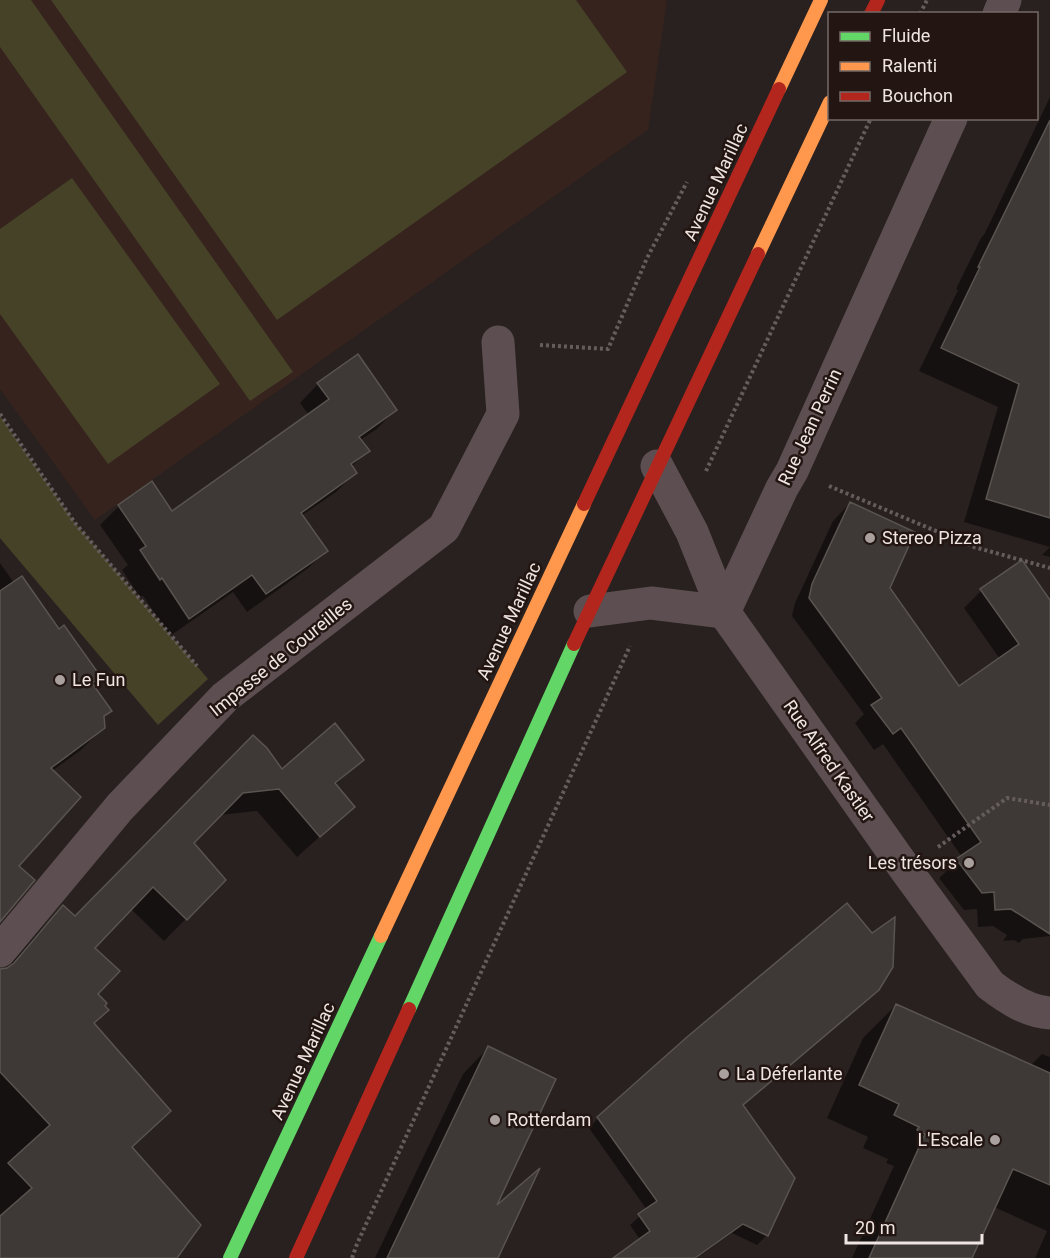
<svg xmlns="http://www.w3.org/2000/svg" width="1050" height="1258" font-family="Roboto,sans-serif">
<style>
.built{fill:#36231e}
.green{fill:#464227}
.shadow{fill:#0007}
.building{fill:#3e3936;stroke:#595450;stroke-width:1.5}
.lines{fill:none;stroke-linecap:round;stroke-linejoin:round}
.path{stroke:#665c5d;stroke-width:4;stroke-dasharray:3 3;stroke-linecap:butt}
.street{stroke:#5d4f51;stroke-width:33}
.fast{stroke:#63d668;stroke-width:14}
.slow{stroke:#ff974d;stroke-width:14}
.jam{stroke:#b3261e;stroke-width:14}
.poi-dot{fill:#aaa09e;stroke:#231612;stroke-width:2}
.labels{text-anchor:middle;stroke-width:5;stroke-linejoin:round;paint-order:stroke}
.street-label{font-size:18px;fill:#efe5e2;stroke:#231612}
.poi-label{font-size:18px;fill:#efe5e2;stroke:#231612;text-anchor:start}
</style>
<rect width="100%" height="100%" fill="#29211f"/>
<path class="built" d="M0 0H667L648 130 95 520 0 389Z"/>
<g class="green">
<path d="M0 0H31L293 372 250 401 0 47Z"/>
<path d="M51 0H576L627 72 277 320Z"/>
<path d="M72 178 220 384 108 464 0 314V229Z"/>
<path d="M0 416 75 523 208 679 158 725 0 538Z"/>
</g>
<g class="shadow">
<path d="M1050 97V557L1042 555 1050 547 964 522 998 407 919 371 958 290 956 289 981 238 985 233Z"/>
<path d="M318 384 395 410 377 429 360 440 368 451 351 467 355 473 336 492 301 516 326 551 307 569 247 612 233 592 170 636 143 596 140 597 122 570 128 565 100 525 119 506 172 513 309 415 300 403Z"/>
<path d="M850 503 888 588 959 688 1000 659 964 608 981 591 1050 603V936L1023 939 1019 943 1014 940 1003 941 1007 935 993 926 978 927 977 909 964 910 939 878 962 857 883 744 874 750 855 723 864 714 792 616 795 603 833 521Z"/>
<path d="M0 563 14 583 99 677 91 684 110 711 103 718V728L81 750 52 771 17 866 0 919Z"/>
<path d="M231 759 282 771 362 760 335 785 353 807 297 857 257 811 220 815 192 843 224 880 164 941 131 909 93 948 96 993 92 1024 169 1111 131 1148 156 1258H0V971L6 970 41 929 63 907 75 918Z"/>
<path d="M896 1005 1030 1066 1042 1054 1050 1057V1258H1035L1047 1231 994 1207 971 1258H852L894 1166 886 1163 888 1159 863 1148 868 1137 827 1118 863 1038Z"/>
<path d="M488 1048 493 1211 496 1258H375L463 1074Z"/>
<path d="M598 1118 793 1179 767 1235 757 1245 732 1233 697 1258H653L630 1225 647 1210 589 1128Z"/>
</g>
<g class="building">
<path d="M1050 120V518L986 499 1019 384 941 348 980 267H978Z"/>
<path d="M358 354 397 410 359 437 370 451 351 464 357 473 301 513 328 551 266 594 252 575 189 619 162 578 160 580 140 550 146 546 118 505 152 481 172 511 329 399 317 383Z"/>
<path d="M850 502 915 532 890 588 959 686 1019 644 980 589 1022 560 1050 600V934L1011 909 995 910 994 892 982 893 956 859 981 842 901 728 893 734 871 705 882 698 809 598 812 584Z"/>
<path d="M22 576 59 629 64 625 101 677 92 683 112 711 104 716 105 728 51 768 81 797 19 866 35 880 0 922V591Z"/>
<path d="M335 723 364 760 335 783 355 807 320 837 279 789 243 793 194 843 226 880 187 920 153 887 95 948 120 971 98 994 107 1003 105 1006 109 1010 94 1023 171 1111 132 1147 201 1225 177 1258H0V1216L32 1188 8 1163 50 1125 0 1072V969L7 968 14 963 63 905 75 916 253 735 267 748 282 769Z"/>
<path d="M847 903 872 933 895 917 893 967 879 990 743 1105 795 1178 768 1236 743 1224 695 1258H613L650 1231 638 1214 657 1201 597 1117 687 1037Z"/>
<path d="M896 1004 1050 1073V1185L1013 1169 972 1258H869L925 1134 917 1130 919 1127 894 1115 899 1104 859 1085Z"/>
<path d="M488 1046 556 1079 497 1205 540 1168 498 1258H387Z"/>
</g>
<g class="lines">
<g class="path">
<path d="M920 14 927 0"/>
<path d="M540 345 608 349 647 258 687 182"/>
<path d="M0 414 75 523 197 666"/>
<path d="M706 471 871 118"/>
<path d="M829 486 974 547 1050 568"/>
<path d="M938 847 1007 798 1050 805"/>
<path d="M352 1258 357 1244 630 646"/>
</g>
<g class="street">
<path d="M999 14 1005 0"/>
<path d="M657 466 692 532 724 612 906 870 990 985C1007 998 1028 1012 1050 1013"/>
<path d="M590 611 651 603 724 612"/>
<path d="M724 612 782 488 792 471 951 118"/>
<path d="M0 951 120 807 225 697 444 528 503 414 498 342"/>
</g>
<g class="fast">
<path d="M409 1009 574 644"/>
<path d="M230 1258 381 936"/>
</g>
<g class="slow">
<path d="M779 89 821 0"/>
<path d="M758 254 830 102"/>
<path d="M381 936 584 504"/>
</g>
<g class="jam">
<path d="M871 14 878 0"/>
<path d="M584 504 779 89"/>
<path d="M574 644 758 254"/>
<path d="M296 1258 409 1009"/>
</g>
</g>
<g class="poi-dot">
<circle cx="870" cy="538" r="6"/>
<circle cx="60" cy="680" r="6"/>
<circle cx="969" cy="863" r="6"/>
<circle cx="724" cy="1074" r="6"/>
<circle cx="495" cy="1120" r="6"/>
<circle cx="995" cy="1140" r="6"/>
</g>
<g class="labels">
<g class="street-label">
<text transform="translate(716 182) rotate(-65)" y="6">Avenue Marillac</text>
<text transform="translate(810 427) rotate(-65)" y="6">Rue Jean Perrin</text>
<text transform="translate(509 621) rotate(-65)" y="6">Avenue Marillac</text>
<text transform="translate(281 657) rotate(-39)" y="6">Impasse de Coureilles</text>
<text transform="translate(829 761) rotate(55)" y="6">Rue Alfred Kastler</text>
<text transform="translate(303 1061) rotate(-65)" y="6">Avenue Marillac</text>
</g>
<g class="poi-label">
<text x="882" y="544">Stereo Pizza</text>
<text x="72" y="686">Le Fun</text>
<text x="957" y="869" text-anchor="end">Les trésors</text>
<text x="736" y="1080">La Déferlante</text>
<text x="507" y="1126">Rotterdam</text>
<text x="983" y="1146" text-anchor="end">L'Escale</text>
</g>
</g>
<rect x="828" y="12" width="210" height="108" fill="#231612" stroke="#756965" stroke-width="1.5"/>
<rect x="840" y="32" width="30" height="9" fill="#63d668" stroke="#756965" stroke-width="1.5"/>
<text x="882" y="42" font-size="18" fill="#efe5e2">Fluide</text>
<rect x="840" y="62" width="30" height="9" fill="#ff974d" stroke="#756965" stroke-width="1.5"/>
<text x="882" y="72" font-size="18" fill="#efe5e2">Ralenti</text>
<rect x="840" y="92" width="30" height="9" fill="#b3261e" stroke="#756965" stroke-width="1.5"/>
<text x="882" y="102" font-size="18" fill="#efe5e2">Bouchon</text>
<path d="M846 1234v9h136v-9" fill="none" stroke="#efe5e2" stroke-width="3"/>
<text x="855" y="1234" font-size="18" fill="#efe5e2" stroke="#231612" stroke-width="4.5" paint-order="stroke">20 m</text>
</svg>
